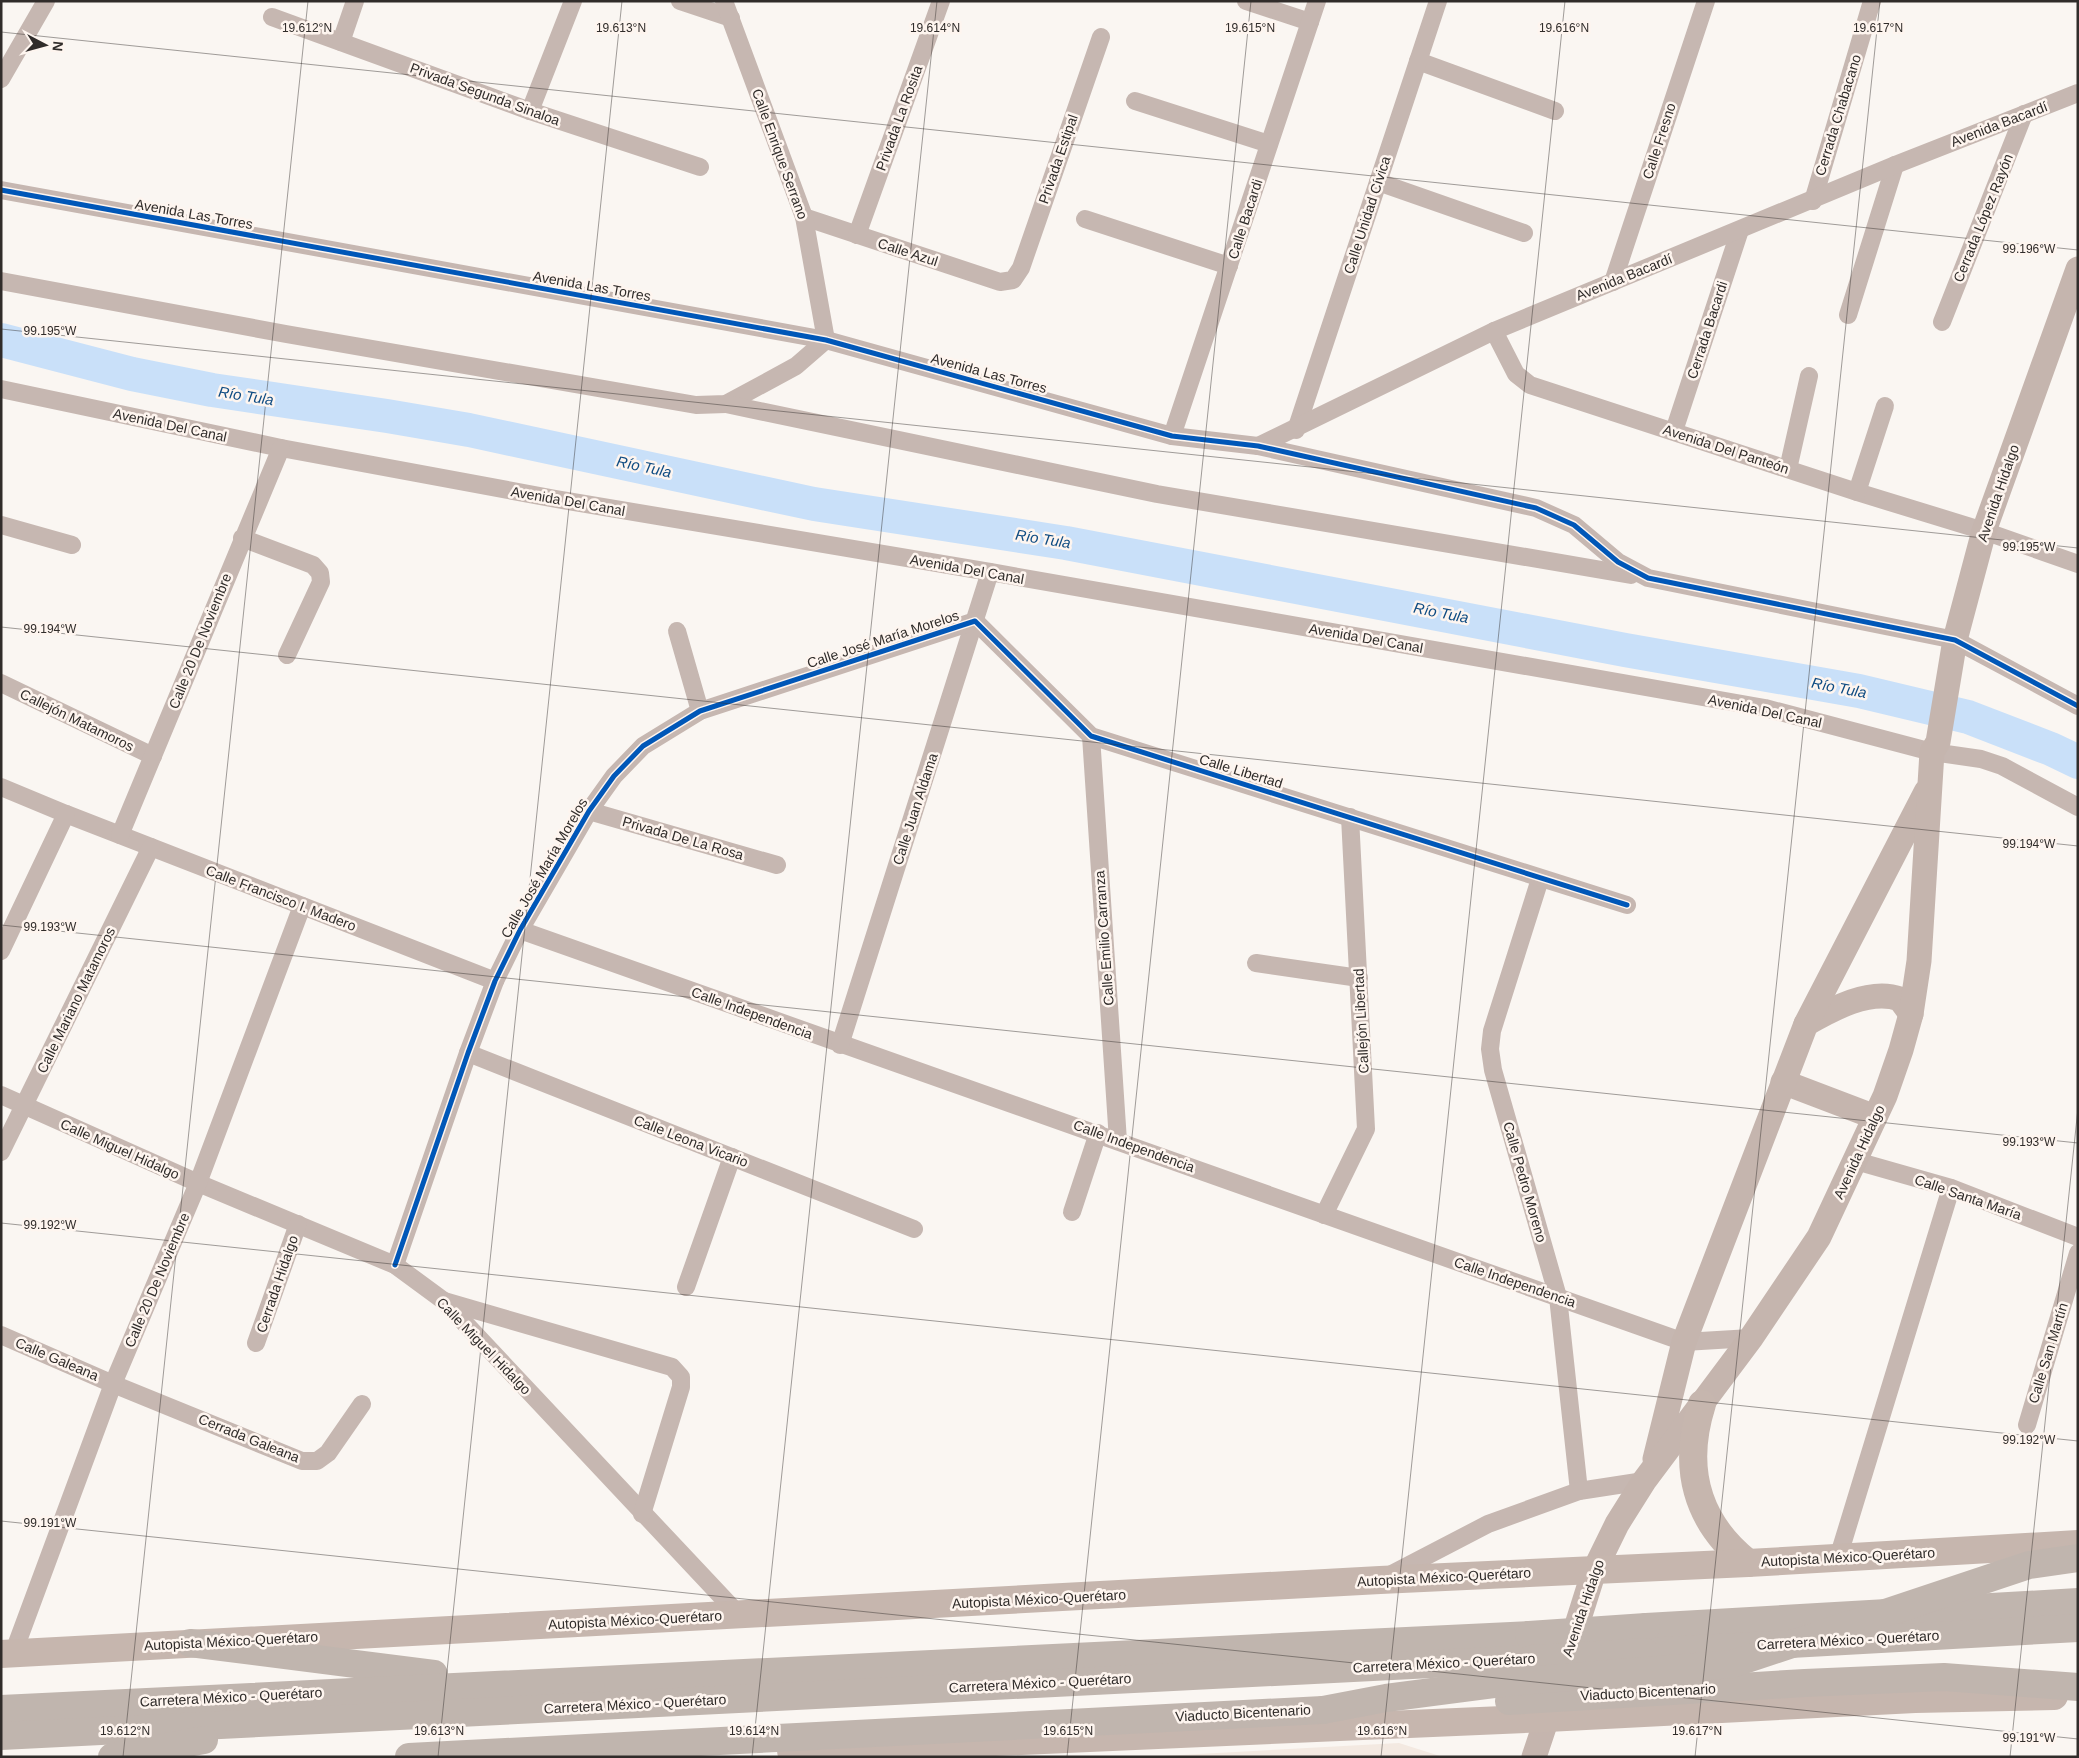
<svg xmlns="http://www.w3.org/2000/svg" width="2079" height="1758" font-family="Arial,sans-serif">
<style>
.built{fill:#f3e9e1}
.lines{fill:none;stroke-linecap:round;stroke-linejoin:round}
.river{stroke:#c9e0f9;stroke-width:34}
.street{stroke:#c6b7b1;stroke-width:18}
.secondary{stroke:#c5b5ae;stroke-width:25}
.primary{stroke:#c6b6ae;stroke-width:28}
.highway{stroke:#c0b5ae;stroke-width:28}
.highway-bridge{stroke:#c0b5ae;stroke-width:28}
.cycleway-casing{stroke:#fef5ef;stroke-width:8}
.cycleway{stroke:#0057b8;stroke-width:5}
.ticks{fill:none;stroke:#302c2a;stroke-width:1;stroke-opacity:0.45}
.labels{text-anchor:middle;stroke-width:5;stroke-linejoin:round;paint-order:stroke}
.street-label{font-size:14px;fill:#302c2a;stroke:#fef5ef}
.water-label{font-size:15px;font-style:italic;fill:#0e4b82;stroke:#fef5ef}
.ticks-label{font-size:12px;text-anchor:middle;fill:#302c2a;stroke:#fef5ef;stroke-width:5;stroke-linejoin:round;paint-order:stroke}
</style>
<rect width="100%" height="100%" fill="#faf6f2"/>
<path class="built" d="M1399 1743 1443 1757H1144Z"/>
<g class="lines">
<path class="river" d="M1 340 132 374 212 390 387 416 469 430 814 504 1066 543 1625 650 1859 691 1968 717 2051 749 2078 762"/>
<g class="street">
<path d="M680 1 731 18"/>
<path d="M1246 1 1310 22"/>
<path d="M272 17 530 111 700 167"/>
<path d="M341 42 355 1"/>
<path d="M1418 61 1555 111"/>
<path d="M1 79 46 1"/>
<path d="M1135 101 1269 144"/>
<path d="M530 111 573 1"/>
<path d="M1378 182 1524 233"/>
<path d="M1 190 826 340 1172 436 1258 446 1536 508 1574 525 1618 562 1648 578 1955 640 2078 706"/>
<path d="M1813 201 1872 1"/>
<path d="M804 217 1000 282 1013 280 1021 268 1101 37"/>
<path d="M1085 219 1229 266"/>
<path d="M857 235 941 1"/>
<path d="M1 281 286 334 696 405 726 404 796 366 826 340 804 217 724 1"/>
<path d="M1613 282 1706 1"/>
<path d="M1848 315 1895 165"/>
<path d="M1942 322 2024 114"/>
<path d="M1494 331 1516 374 1530 385 1857 492 1984 531 2078 564"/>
<path d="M1 389 281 448 556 499 990 572 1765 708 1932 752 1981 759 2002 766 2078 807"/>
<path d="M726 404 1157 494 1631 575"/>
<path d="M1296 430 1438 1"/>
<path d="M1674 431 1740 230"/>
<path d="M1172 436 1317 1"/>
<path d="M1258 446 1494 331 1895 165 2078 93"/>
<path d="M1788 469 1809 376"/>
<path d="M1857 492 1885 406"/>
<path d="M1 525 72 545"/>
<path d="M242 538 313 565 320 573 321 582 287 655"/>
<path d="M677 631 700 711"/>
<path d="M1 683 153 756"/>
<path d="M1091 736 1118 1141"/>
<path d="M1 787 66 814 495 981"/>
<path d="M589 811 777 865"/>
<path d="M120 835 281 448"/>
<path d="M1540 879 1492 1031 1490 1049 1493 1070 1558 1297 1579 1491"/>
<path d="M520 930 1684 1342 1751 1338"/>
<path d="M1 951 66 814"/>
<path d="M1256 963 1359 978"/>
<path d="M840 1045 990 572"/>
<path d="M468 1053 914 1229"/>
<path d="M1 1095 198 1183 395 1265 444 1301 739 1615"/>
<path d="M1 1152 151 847"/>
<path d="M1856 1161 1951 1188 2078 1237"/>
<path d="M1072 1212 1098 1133"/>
<path d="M1324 1215 1366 1129 1350 817"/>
<path d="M395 1265 468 1053 495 981 520 930 589 811 614 776 643 746 700 711 975 621 1091 736 1627 905"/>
<path d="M686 1287 732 1157"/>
<path d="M444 1301 672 1367 681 1377V1387L642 1514"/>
<path d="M1 1335 113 1384 302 1461H317L328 1453 362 1404"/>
<path d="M256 1343 298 1224"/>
<path d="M2027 1425 2078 1253"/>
<path d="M1838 1558 1951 1188"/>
<path d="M1388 1576 1488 1524 1579 1491 1644 1481"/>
<path d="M13 1654 113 1384 198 1183 302 906"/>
</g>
<g class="secondary">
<path d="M1806 1024C1832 1009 1870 988 1900 999L1911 1014"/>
<path d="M1783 1082 1875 1117"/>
<path d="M1655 1459 1684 1342 1806 1024 1926 792"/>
<path d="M1569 1650 1594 1571 1617 1524 1644 1481 1751 1338 1819 1237 1885 1096 1901 1050 1911 1014 1919 961 1932 752 1938 742 1955 640 1984 531 2078 269"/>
<path d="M1534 1757 1553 1700"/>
</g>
<g class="primary">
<path d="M1702 1404C1682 1467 1695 1521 1748 1563"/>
<path d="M1 1654 1380 1580 1748 1563 2078 1544"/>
<path d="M791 1751 1547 1718 1915 1699 2054 1696"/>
</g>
<g class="highway">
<path d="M1646 1627 2078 1602"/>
<path d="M190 1643 434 1674"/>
<path d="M1645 1652 2078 1628"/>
<path d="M1 1709 1529 1635"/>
<path d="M1 1736 1532 1659"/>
<path d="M112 1757 204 1740"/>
<path d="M409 1757 1323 1710"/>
</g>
<g class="highway-bridge">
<path d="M1529 1635 1646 1627"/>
<path d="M1532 1659 1645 1652"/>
<path d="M1509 1701 1805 1683 1944 1677 2078 1687"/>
<path d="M1323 1710 1386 1698 1509 1682 1732 1664 2029 1565 2078 1558"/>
</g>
<g class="cycleway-casing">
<g id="cycleway">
<path d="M1 190 826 340 1172 436 1258 446 1536 508 1574 525 1618 562 1648 578 1955 640 2078 706"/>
<path d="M395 1265 468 1053 495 981 520 930 589 811 614 776 643 746 700 711 975 621 1091 736 1627 905"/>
</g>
</g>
<use href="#cycleway" class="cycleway"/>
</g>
<path class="ticks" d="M1 32 2078 250M1 329 2078 548M1 627 2078 846M1 925 2078 1143M1 1223 2078 1441M1 1521 2078 1739M123 1757 308 1M438 1757 622 1M752 1757 937 1M1067 1757 1251 1M1381 1757 1565 1M1695 1757 1880 1M2010 1757 2078 1108"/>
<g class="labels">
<g class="street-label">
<text transform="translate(485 94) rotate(20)" y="5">Privada Segunda Sinaloa</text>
<text transform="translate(1838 115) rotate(-73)" y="5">Cerrada Chabacano</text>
<text transform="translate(899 118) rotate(-70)" y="5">Privada La Rosita</text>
<text transform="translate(1999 124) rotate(-21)" y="5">Avenida Bacardí</text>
<text transform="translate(1659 141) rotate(-72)" y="5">Calle Fresno</text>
<text transform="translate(780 154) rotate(70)" y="5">Calle Enrique Serrano</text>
<text transform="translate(1058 159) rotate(-71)" y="5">Privada Estipal</text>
<text transform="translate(194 214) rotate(10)" y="5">Avenida Las Torres</text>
<text transform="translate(1367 215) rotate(-72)" y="5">Calle Unidad Cívica</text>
<text transform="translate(1983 218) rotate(-68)" y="5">Cerrada López Rayón</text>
<text transform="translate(1245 219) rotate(-72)" y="5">Calle Bacardi</text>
<text transform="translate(908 252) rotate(18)" y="5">Calle Azul</text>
<text transform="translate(1624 277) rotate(-22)" y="5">Avenida Bacardí</text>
<text transform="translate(592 286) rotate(10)" y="5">Avenida Las Torres</text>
<text transform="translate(1707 330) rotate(-72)" y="5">Cerrada Bacardi</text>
<text transform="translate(989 373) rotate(15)" y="5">Avenida Las Torres</text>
<text transform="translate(170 425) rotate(12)" y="5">Avenida Del Canal</text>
<text transform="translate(1726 449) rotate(18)" y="5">Avenida Del Panteón</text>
<text transform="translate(1998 493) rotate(-71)" y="5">Avenida Hidalgo</text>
<text transform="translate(568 501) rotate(10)" y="5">Avenida Del Canal</text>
<text transform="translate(967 569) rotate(10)" y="5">Avenida Del Canal</text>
<text transform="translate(1366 638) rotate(10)" y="5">Avenida Del Canal</text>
<text transform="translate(883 639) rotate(-18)" y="5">Calle José María Morelos</text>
<text transform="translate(200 641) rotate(-68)" y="5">Calle 20 De Noviembre</text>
<text transform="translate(1765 711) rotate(12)" y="5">Avenida Del Canal</text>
<text transform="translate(77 720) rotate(26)" y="5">Callejón Matamoros</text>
<text transform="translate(1241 771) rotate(17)" y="5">Calle Libertad</text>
<text transform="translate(915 809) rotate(-72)" y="5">Calle Juan Aldama</text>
<text transform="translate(683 838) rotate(16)" y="5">Privada De La Rosa</text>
<text transform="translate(544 868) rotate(-60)" y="5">Calle José María Morelos</text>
<text transform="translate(281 898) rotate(21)" y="5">Calle Francisco I. Madero</text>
<text transform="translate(1104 938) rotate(-94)" y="5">Calle Emilio Carranza</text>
<text transform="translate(76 1000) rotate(-64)" y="5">Calle Mariano Matamoros</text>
<text transform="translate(752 1013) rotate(20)" y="5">Calle Independencia</text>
<text transform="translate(1361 1021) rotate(-93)" y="5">Callejón Libertad</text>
<text transform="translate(691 1141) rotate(21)" y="5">Calle Leona Vicario</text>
<text transform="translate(1134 1146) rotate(20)" y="5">Calle Independencia</text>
<text transform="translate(120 1149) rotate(24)" y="5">Calle Miguel Hidalgo</text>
<text transform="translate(1859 1152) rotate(-65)" y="5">Avenida Hidalgo</text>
<text transform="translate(1525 1182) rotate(74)" y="5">Calle Pedro Moreno</text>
<text transform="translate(1968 1197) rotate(19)" y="5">Calle Santa María</text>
<text transform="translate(157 1280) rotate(-67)" y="5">Calle 20 De Noviembre</text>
<text transform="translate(1515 1282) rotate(19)" y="5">Calle Independencia</text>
<text transform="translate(277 1284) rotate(-71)" y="5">Cerrada Hidalgo</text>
<text transform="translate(484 1346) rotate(46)" y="5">Calle Miguel Hidalgo</text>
<text transform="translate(2048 1353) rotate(-73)" y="5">Calle San Martín</text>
<text transform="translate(57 1359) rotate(23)" y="5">Calle Galeana</text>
<text transform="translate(249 1438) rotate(22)" y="5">Cerrada Galeana</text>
<text transform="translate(1848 1557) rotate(-3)" y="5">Autopista México-Querétaro</text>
<text transform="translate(1444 1577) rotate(-3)" y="5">Autopista México-Querétaro</text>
<text transform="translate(1039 1599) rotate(-3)" y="5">Autopista México-Querétaro</text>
<text transform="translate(1583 1608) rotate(-71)" y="5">Avenida Hidalgo</text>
<text transform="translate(635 1620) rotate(-3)" y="5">Autopista México-Querétaro</text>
<text transform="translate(1848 1640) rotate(-3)" y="5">Carretera México - Querétaro</text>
<text transform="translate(231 1641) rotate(-3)" y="5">Autopista México-Querétaro</text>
<text transform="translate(1444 1663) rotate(-3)" y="5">Carretera México - Querétaro</text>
<text transform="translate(1040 1683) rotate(-3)" y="5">Carretera México - Querétaro</text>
<text transform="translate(1648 1692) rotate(-3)" y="5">Viaducto Bicentenario</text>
<text transform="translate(231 1697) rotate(-3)" y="5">Carretera México - Querétaro</text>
<text transform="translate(635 1704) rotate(-3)" y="5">Carretera México - Querétaro</text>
<text transform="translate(1243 1713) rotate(-3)" y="5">Viaducto Bicentenario</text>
</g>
<g class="water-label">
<text transform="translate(246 396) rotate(9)" y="5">Río Tula</text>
<text transform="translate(644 467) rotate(12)" y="5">Río Tula</text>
<text transform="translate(1043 539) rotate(9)" y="5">Río Tula</text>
<text transform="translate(1441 613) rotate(11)" y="5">Río Tula</text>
<text transform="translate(1839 688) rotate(11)" y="5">Río Tula</text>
</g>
</g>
<g class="ticks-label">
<text x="307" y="32">19.612°N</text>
<text x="621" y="32">19.613°N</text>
<text x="935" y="32">19.614°N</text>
<text x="1250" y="32">19.615°N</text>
<text x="1564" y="32">19.616°N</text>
<text x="1878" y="32">19.617°N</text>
<text x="2029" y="253">99.196°W</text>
<text x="50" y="335">99.195°W</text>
<text x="2029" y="551">99.195°W</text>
<text x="50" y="633">99.194°W</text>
<text x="2029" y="848">99.194°W</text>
<text x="50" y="931">99.193°W</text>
<text x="2029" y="1146">99.193°W</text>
<text x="50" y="1229">99.192°W</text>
<text x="2029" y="1444">99.192°W</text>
<text x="50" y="1527">99.191°W</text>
<text x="125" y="1735">19.612°N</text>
<text x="439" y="1735">19.613°N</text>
<text x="754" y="1735">19.614°N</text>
<text x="1068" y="1735">19.615°N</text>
<text x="1382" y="1735">19.616°N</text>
<text x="1697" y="1735">19.617°N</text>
<text x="2029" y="1742">99.191°W</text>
</g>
<rect width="2079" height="1758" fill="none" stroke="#302c2a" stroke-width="5"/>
<g transform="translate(45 45) rotate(96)" stroke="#fef5ef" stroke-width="4" paint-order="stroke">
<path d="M0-4L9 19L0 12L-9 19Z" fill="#302c2a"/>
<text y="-8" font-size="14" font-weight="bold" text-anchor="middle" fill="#302c2a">N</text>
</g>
</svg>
